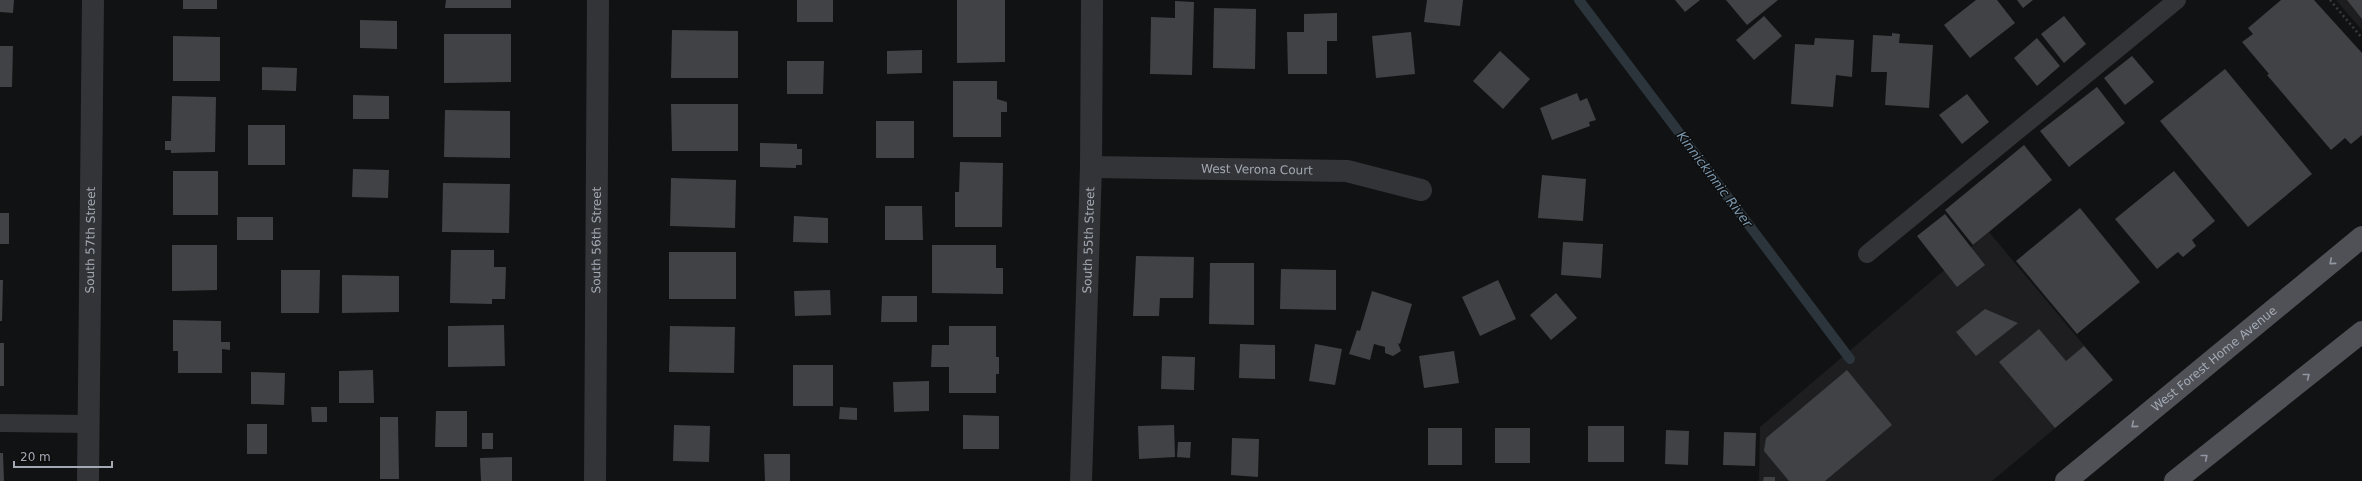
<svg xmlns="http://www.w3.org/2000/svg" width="2362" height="481" font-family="'DejaVu Sans',sans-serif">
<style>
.built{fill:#1e1e20}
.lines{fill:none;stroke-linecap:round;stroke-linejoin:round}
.stream{stroke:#2b353b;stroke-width:10}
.building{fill:#404246}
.path{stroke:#393b3f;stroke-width:2.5;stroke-dasharray:2 3;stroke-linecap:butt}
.lane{stroke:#333438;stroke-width:18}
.street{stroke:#333438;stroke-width:22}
.primary{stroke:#4f5157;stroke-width:22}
.oneway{stroke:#9297a1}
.labels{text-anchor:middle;stroke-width:3;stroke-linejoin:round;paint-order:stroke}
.street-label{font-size:12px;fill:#a3a9b3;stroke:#0d0d0e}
.water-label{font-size:13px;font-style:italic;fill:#7b98ae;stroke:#0d0d0e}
</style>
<rect width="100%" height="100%" fill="#111213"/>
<g class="built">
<path d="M2336 0H2362V30Z"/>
<path d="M1989 232 2113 380 1992 481H1759L1760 427Z"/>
</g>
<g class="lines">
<path class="stream" d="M1579 0 1850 359"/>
</g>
<g class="building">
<path d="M0 0H14L13 13 0 12Z"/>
<rect x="183" y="0" width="34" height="9"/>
<path d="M446 0H511V8H445Z"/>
<rect x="797" y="0" width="36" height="22"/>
<path d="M957 0H1005V62L957 63Z"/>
<path d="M1427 0H1463L1460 26 1424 22Z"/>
<path d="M1675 0H1700L1685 12Z"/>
<path d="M1726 0H1778L1747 25Z"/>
<path d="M1976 0H1997L2015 23 1970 58 1944 25Z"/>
<path d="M2017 0H2033L2023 8Z"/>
<path d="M2281 0H2314L2362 53V135L2351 144 2345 138 2331 150 2267 75 2269 74 2242 42 2253 34 2248 28Z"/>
<path d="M2347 0H2362V19Z"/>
<path d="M1175 1 1194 2 1192 75 1150 74 1151 17 1175 18Z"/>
<path d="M1214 8 1256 9 1255 69 1213 68Z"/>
<path d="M1337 13V41H1327V74H1288L1287 32H1304V14Z"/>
<path d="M1764 16 1782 36 1754 60 1736 40Z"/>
<path d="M2064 16 2086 44 2064 63 2041 34Z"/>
<path d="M360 20 397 21V49L360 48Z"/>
<path d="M672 30 738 31V78H671Z"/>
<path d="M1411 32 1415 74 1376 78 1372 36Z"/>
<path d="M1892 33 1900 34 1899 43 1933 45 1929 108 1885 105 1887 72H1871L1873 35 1892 36Z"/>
<path d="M444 34H511V82L444 83Z"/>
<path d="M173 36 220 37V81H173Z"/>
<path d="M1815 38 1854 40 1852 77 1836 75 1833 107 1791 104 1795 44 1814 45Z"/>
<path d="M2037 38 2060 66 2037 86 2014 58Z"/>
<path d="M0 46H13L12 87H0Z"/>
<path d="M922 50V73L887 74V51Z"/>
<path d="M1500 51 1530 79 1503 109 1473 81Z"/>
<path d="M2132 56 2154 82 2125 105 2104 78Z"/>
<path d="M787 61H824L823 94H787Z"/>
<path d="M262 67 297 68 296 91 262 90Z"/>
<path d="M2225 69 2312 174 2248 227 2160 121Z"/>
<path d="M953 81H997V99L1007 102V112H1001V137H953Z"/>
<path d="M2097 87 2125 123 2069 167 2040 131Z"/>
<path d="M1577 93 1580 101 1587 98 1596 120 1589 122 1590 126 1552 140 1540 108Z"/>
<path d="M1967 94 1989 122 1962 144 1939 115Z"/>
<path d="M353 95 389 96V119H353Z"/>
<path d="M172 96 216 97 215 152 171 153V150H165V141H171Z"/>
<path d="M671 104H738V151H672Z"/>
<path d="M445 110 510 111V158L444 157Z"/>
<rect x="876" y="121" width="38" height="37"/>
<rect x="248" y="125" width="37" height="40"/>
<path d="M760 143 797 144V149H802V165H796V168L760 167Z"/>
<path d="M2024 145 2052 180 1973 245 1945 210Z"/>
<path d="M960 162 1003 163 1002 227H955V192H959Z"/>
<path d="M353 169 389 170 388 198 352 197Z"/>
<rect x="173" y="171" width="45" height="44"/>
<path d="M2174 171 2215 221 2192 240 2196 246 2183 257 2178 252 2157 269 2115 219Z"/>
<path d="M1542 175 1586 179 1583 221 1538 218Z"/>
<path d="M671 178 736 180 735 228 670 226Z"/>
<path d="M443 183 510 184 509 233 442 232Z"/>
<path d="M885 206H922L923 240H885Z"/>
<path d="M2080 208 2140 282 2077 334 2016 261Z"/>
<rect x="0" y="213" width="9" height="31"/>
<path d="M1945 214 1985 265 1957 287 1917 236Z"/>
<path d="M794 216 828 218V243L793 242Z"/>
<rect x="237" y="217" width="36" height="23"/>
<path d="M1563 242 1603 244 1601 278 1561 275Z"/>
<path d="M172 245H217V290L172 291Z"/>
<path d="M932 245H996V268H1003V294L932 293Z"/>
<path d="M451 250H494V267H506L505 299H492V304L450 303Z"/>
<rect x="669" y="252" width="67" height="47"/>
<path d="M1136 256 1194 257 1193 298H1160L1159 316H1133Z"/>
<path d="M1210 263H1254V325L1209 324Z"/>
<path d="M1281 269 1336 270V310L1280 309Z"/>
<path d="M281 270H320L319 313H281Z"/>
<path d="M342 275 399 276V312L342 313Z"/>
<path d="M0 280H3L2 321H0Z"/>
<path d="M1498 280 1516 319 1480 336 1462 297Z"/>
<path d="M830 290 831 315 795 316 794 291Z"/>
<path d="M1372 291 1412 304 1400 344 1398 343 1401 351 1393 356 1385 353V347L1374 344 1370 360 1349 354 1357 330 1360 331Z"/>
<path d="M1556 293 1577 318 1551 340 1530 315Z"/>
<path d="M882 296H917V322H881Z"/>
<path d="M1985 309 2018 323 1976 356 1956 332Z"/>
<path d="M173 320 221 321V342H230V350L222 349V373H178V351H173Z"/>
<path d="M504 325 505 366 448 367V326Z"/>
<path d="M670 326 735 327 734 373 669 372Z"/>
<path d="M949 326H996V357H999V374H996V393H949V367H931L932 345H949Z"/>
<path d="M2039 329 2066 361 2084 346 2113 380 2055 428 1999 362Z"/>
<rect x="0" y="343" width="4" height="43"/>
<path d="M1240 344 1275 345V379L1239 378Z"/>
<path d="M1315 344 1342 349 1335 385 1309 381Z"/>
<path d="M1454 351 1459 383 1424 388 1419 356Z"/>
<path d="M1162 356 1195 357 1194 390 1161 389Z"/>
<rect x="793" y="365" width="40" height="41"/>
<path d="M373 370 374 403H339V371Z"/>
<path d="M1847 370 1892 425 1825 481H1789L1764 451 1766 438Z"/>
<path d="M251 372 285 373 284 405 251 404Z"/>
<path d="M929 381V411L894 412 893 382Z"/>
<path d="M311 407H327V422H312Z"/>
<path d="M840 407 857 408V420L839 419Z"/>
<path d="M436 411H467V447H435Z"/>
<path d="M963 415 999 416V449H963Z"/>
<path d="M380 417H398L399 479H380Z"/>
<rect x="247" y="424" width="20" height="30"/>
<path d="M674 425 710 426 709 462 673 461Z"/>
<path d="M1174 425 1175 457 1139 459 1138 426Z"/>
<rect x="1588" y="426" width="36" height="36"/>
<rect x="1428" y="428" width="34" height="37"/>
<rect x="1495" y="428" width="35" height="35"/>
<path d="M1666 430 1689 431 1688 465 1665 464Z"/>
<path d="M1724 432 1756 433 1755 466 1723 465Z"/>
<rect x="482" y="433" width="11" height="16"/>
<path d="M1232 438 1259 439 1258 477 1231 475Z"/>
<path d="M1178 442H1191L1190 458 1177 457Z"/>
<path d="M0 453H3L4 481H0Z"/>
<path d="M764 454H790V481H765Z"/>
<path d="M512 457V481H481L480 458Z"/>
<path d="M1764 477H1775V481H1763Z"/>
</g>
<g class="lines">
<path class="path" d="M2330 0 2362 38"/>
<g class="lane">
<path d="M1867 254 2177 0"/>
<path d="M0 423 89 424"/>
</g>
<g class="street">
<path id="s1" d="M1091 167 1347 171 1421 190"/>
<path id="s2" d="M88 481 93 0"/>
<path id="s3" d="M595 481 598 0"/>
<path id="s4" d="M1081 481 1091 167 1092 0"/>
</g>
<g class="primary">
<path id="s5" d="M2066 481 2362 237"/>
<path d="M2175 481 2362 332"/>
</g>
</g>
<defs><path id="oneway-chevron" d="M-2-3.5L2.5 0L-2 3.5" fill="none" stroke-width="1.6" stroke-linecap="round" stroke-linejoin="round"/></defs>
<g class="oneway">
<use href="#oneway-chevron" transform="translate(2332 262) rotate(140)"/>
<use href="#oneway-chevron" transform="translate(2307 376) rotate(-38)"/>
<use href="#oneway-chevron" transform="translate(2134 425) rotate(140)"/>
<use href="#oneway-chevron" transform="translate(2205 457) rotate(-39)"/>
</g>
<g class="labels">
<g class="street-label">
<text dy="4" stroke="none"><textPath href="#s1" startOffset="166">West Verona Court</textPath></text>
<text dy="4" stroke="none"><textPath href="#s3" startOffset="241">South 56th Street</textPath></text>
<text dy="4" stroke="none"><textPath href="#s2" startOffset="241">South 57th Street</textPath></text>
<text dy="4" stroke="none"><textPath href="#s4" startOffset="241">South 55th Street</textPath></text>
<text dy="4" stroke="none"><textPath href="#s5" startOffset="192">West Forest Home Avenue</textPath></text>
</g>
<g class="water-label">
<text transform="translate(1715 179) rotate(53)" y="5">Kinnickinnic River</text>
</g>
</g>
<path d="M14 461v6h98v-6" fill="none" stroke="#a3a9b3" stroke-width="2"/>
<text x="20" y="461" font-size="12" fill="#a3a9b3" stroke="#0d0d0e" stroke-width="3" paint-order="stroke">20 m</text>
</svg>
